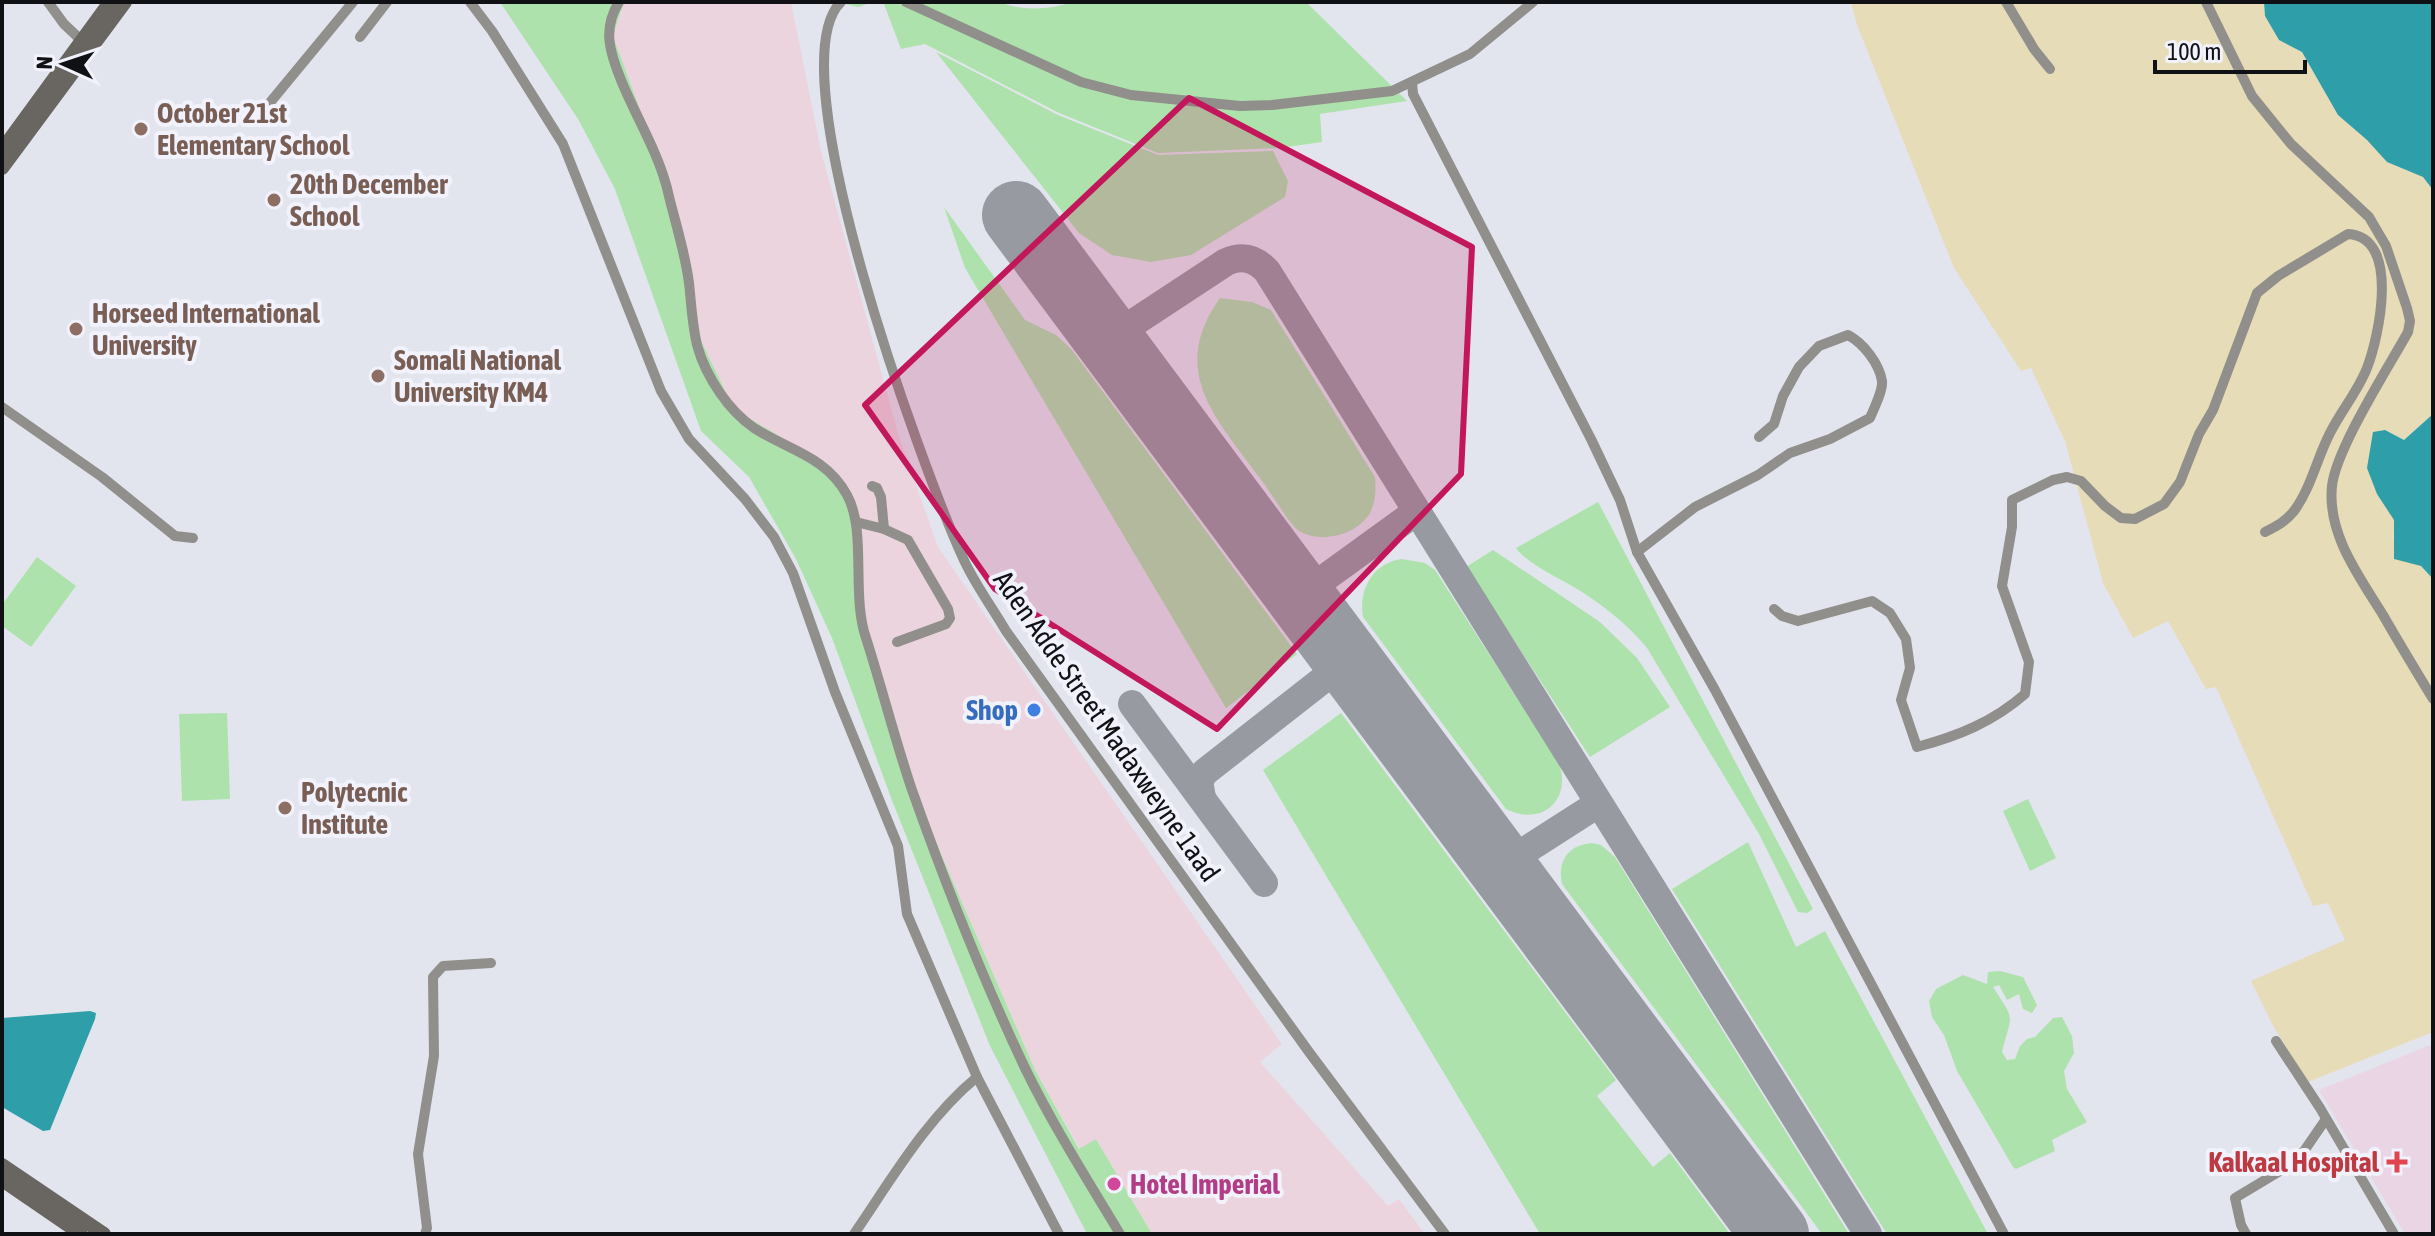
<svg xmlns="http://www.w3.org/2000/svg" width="2435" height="1236" font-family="'Asap Condensed',sans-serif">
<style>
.commercial{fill:#ecd4de}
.medical{fill:#e9d5e4}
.green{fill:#aee2ad}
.sand{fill:#e6dcb7}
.water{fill:#2e9fa9}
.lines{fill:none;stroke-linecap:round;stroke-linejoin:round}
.taxiway{stroke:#989aa1;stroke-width:28}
.runway{stroke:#989aa1;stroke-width:68}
.street{stroke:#918f8b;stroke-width:10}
.secondary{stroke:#696661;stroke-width:14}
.marked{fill:#c2185b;fill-opacity:0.2;stroke:#c2185b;stroke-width:6;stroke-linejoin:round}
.education-dot{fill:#8d6e63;stroke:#f1f2fb;stroke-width:3}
.shop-dot{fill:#3f7fe0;stroke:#f1f2fb;stroke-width:3}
.health-dot{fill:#e0444e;stroke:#f1f2fb;stroke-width:3}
.hotel-dot{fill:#d1479c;stroke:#f1f2fb;stroke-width:3}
.labels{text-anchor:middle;stroke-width:8;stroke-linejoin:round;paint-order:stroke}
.education-label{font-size:28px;font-weight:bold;fill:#785e54;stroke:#f1f2fb;text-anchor:start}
.shop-label{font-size:28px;font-weight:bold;fill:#366cbe;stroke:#f1f2fb;text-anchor:end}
.street-label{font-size:28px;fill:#101114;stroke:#f1f2fb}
.health-label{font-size:28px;font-weight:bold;fill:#be3a42;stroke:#f1f2fb;text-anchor:end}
.hotel-label{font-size:28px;font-weight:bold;fill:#b23c85;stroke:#f1f2fb;text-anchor:start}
</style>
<rect width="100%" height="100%" fill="#e3e5ee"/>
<path class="commercial" d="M624 2H791L821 151 899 437 938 547 1282 1044 1260 1062 1388 1206 1399 1199 1425 1234H1152L1096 1139 1080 1149 1035 1070 924 815 862 615 826 464 734 409 694 326 637 104 613 36Z"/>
<path class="medical" d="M2433 1044V1234H2405L2319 1090Z"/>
<g class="green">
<path d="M500 2H624L613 36 673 200 694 326 734 409 826 464 858 520 862 615 924 815 1035 1070 1079 1149 1096 1139 1152 1234H1087L990 1046 893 803 832 638 796 559 749 477 701 431 615 189 578 119Z"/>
<path d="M837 2H1000C1019 11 1052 10 1071 2H1306L1407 101 1320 114 1322 142 1280 148 1158 153 1059 113 925 44 901 49 884 4 870 3 858 7Z"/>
<path d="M936 52 1058 115 1158 155 1273 151 1288 181 1285 197 1191 255 1151 262 1112 255 1079 233Z"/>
<path d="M944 207 1025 320 1056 335 1072 350 1297 654 1226 708 965 268Z"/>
<path d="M1220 298 1252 302 1271 310 1375 477C1376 490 1376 501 1370 513 1357 535 1321 544 1299 531 1289 524 1268 488 1259 477 1216 418 1168 371 1220 298Z"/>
<path d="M1598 502 1813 909 1807 913 1798 912 1759 834 1647 648C1629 626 1608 609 1585 594 1566 581 1529 566 1516 548Z"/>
<path d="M1493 550 1600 622 1637 658 1670 707 1590 757 1466 567Z"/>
<path d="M37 557 76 586 31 647 2 626V605Z"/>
<path d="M1402 559 1425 563 1435 570 1559 763C1572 801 1541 827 1506 809L1363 617C1358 589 1373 563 1402 559Z"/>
<path d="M227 713 230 799 182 801 179 714Z"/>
<path d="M1341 713 1616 1080 1597 1096 1653 1167 1670 1153 1730 1234H1540L1263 770Z"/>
<path d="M2028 799 2056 858 2030 871 2003 811Z"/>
<path d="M1748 842 1796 947 1825 931 1988 1234H1887L1672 889Z"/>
<path d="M1592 843 1601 845 1615 857 1849 1234H1822L1562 884C1557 861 1568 845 1592 843Z"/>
<path d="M2000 971 2023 977 2037 1005 2032 1013 2023 1009 2019 994 2007 1000 1999 985 1993 987C2016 1023 2012 1011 2002 1052L2007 1060 2015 1059 2020 1046 2027 1039 2035 1037 2053 1018 2062 1017 2072 1036 2074 1053 2064 1071 2067 1089 2087 1122 2052 1140 2055 1151 2016 1169 2013 1167 1957 1071 1944 1035 1932 1017 1929 1001 1936 989 1963 975 1987 984 1988 972Z"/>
</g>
<path class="sand" d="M1851 2H2264L2265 16 2279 40 2302 52 2338 115 2367 140 2387 162 2423 177 2433 190V414L2404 440 2385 431 2377 494 2395 520 2393 538 2433 579V1032L2308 1082 2273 1026 2251 981 2345 940 2328 903 2313 906 2216 687 2206 689 2168 621 2133 638 2103 583 2065 441 2031 368 2021 371 1954 268 1857 25Z"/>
<g class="water">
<path d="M2264 2H2433V190L2423 177 2387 162 2367 140 2338 115 2302 52 2279 40 2265 16Z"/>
<path d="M2433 414V579L2421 566 2394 559V520L2377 494 2367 468 2373 432 2385 430 2404 440Z"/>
<path d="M90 1011 96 1013 95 1019 50 1130 43 1131 2 1107V1018Z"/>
</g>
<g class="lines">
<g class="taxiway">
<path d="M1109 339 1226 262C1242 255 1255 258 1267 271L1868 1234"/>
<path d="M1300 596 1416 512"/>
<path d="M1132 704 1264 883"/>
<path d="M1202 798 1199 781 1205 772 1348 660"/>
<path d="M1501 866 1587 811"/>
</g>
<path class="runway" d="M1016 215 1775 1234"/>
<g class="street">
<path d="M48 2 64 24 81 40"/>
<path d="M470 2 492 31 563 144 661 391 689 439 745 499 774 537 793 573 835 692 898 846 907 914 977 1077 1059 1234"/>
<path d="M619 2C602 29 610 53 621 80 636 117 657 150 667 188 674 219 685 251 689 283 694 329 692 352 720 393 729 406 741 419 754 428 788 450 826 456 847 495 867 531 851 595 866 638 882 688 895 740 912 790 945 883 982 977 1024 1066 1052 1124 1087 1179 1120 1234"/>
<path d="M841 2C774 67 925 475 963 558 974 583 992 607 1006 631L1309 1052 1445 1234"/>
<path d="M906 2 1081 82 1131 95 1240 106 1272 105 1392 91 1470 54 1533 2"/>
<path d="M2006 2 2034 49 2050 69"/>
<path d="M2206 2 2252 96 2291 144 2369 217 2386 246 2407 308 2410 321 2408 332C2388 368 2336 449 2332 486 2327 534 2359 576 2383 615 2399 643 2416 671 2433 699"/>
<path d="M360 37 387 2"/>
<path d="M1412 82 1413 94 1591 439 1620 500 1637 552 1715 690 2004 1234"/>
<path d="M263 111 353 2"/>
<path d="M2 407 102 477 175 536 193 538"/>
<path d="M872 486 877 488 881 497 884 529"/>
<path d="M856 522 884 529 908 540 948 609 950 618 946 624 897 642"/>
<path d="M1637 552 1695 507 1758 475 1790 453 1830 439 1870 418C1874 408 1883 391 1882 381 1879 363 1863 343 1848 335L1819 346 1799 367 1783 396 1774 424 1759 437"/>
<path d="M1774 609 1782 616 1798 621 1872 601 1890 613 1906 639 1910 668 1901 700 1917 747C1958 736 1993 722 2025 694L2029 662 2002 586 2012 527V500L2053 480 2067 477 2081 481 2105 506 2121 518 2135 519 2164 504 2180 482 2199 434 2213 410 2257 293 2278 276 2348 234C2401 237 2379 337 2367 368 2358 391 2341 411 2330 433 2317 458 2311 488 2294 511 2285 522 2277 526 2265 532"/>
<path d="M2276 1041 2320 1108 2394 1234"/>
<path d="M425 1234 427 1228 418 1154 434 1056 433 977 443 966 491 963"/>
<path d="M854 1234C891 1180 926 1119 977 1077"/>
<path d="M2246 1234 2241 1225 2235 1198 2280 1171 2304 1151 2326 1119"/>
</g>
<g class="secondary">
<path d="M2 150 110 2"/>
<path d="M2 168 125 2"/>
<path d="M2 1165 104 1234"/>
<path d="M2 1180 81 1234"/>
</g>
</g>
<path class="marked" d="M1189 98 1472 247 1461 474 1217 729 995 589 865 405Z"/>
<g class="education-dot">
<circle cx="141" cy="129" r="8"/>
<circle cx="274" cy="200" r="8"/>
<circle cx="76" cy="329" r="8"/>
<circle cx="378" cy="376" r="8"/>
<circle cx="285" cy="808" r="8"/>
</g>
<circle class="shop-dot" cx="1034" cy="710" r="8"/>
<path class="health-dot" d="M2393 1150h8v8h8v8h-8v8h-8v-8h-8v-8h8z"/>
<circle class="hotel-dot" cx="1114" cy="1184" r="8"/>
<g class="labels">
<g class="education-label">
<text x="157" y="123">October 21st<tspan x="157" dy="32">Elementary School</tspan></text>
<text x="290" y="194">20th December<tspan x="290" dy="32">School</tspan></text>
<text x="92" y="323">Horseed International<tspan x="92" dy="32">University</tspan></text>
<text x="394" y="370">Somali National<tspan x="394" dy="32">University KM4</tspan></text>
<text x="301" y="802">Polytecnic<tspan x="301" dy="32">Institute</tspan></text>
</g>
<g class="shop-label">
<text x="1018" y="720">Shop</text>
</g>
<g class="street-label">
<text transform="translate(1107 726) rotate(55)" y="10">Aden Adde Street Madaxweyne 1aad</text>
</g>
<g class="health-label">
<text x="2379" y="1172">Kalkaal Hospital</text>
</g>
<g class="hotel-label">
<text x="1130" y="1194">Hotel Imperial</text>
</g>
</g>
<rect width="2435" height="1236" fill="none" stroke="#101114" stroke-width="8"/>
<g transform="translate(64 64) rotate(273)" stroke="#f1f2fb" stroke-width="6" paint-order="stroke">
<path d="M0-6L14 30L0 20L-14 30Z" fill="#101114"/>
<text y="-12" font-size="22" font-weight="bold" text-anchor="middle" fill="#101114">N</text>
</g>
<path d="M2155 60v12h150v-12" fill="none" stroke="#101114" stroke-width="4"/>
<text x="2167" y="60" font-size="24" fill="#101114" stroke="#f1f2fb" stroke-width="6" paint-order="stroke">100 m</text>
</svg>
